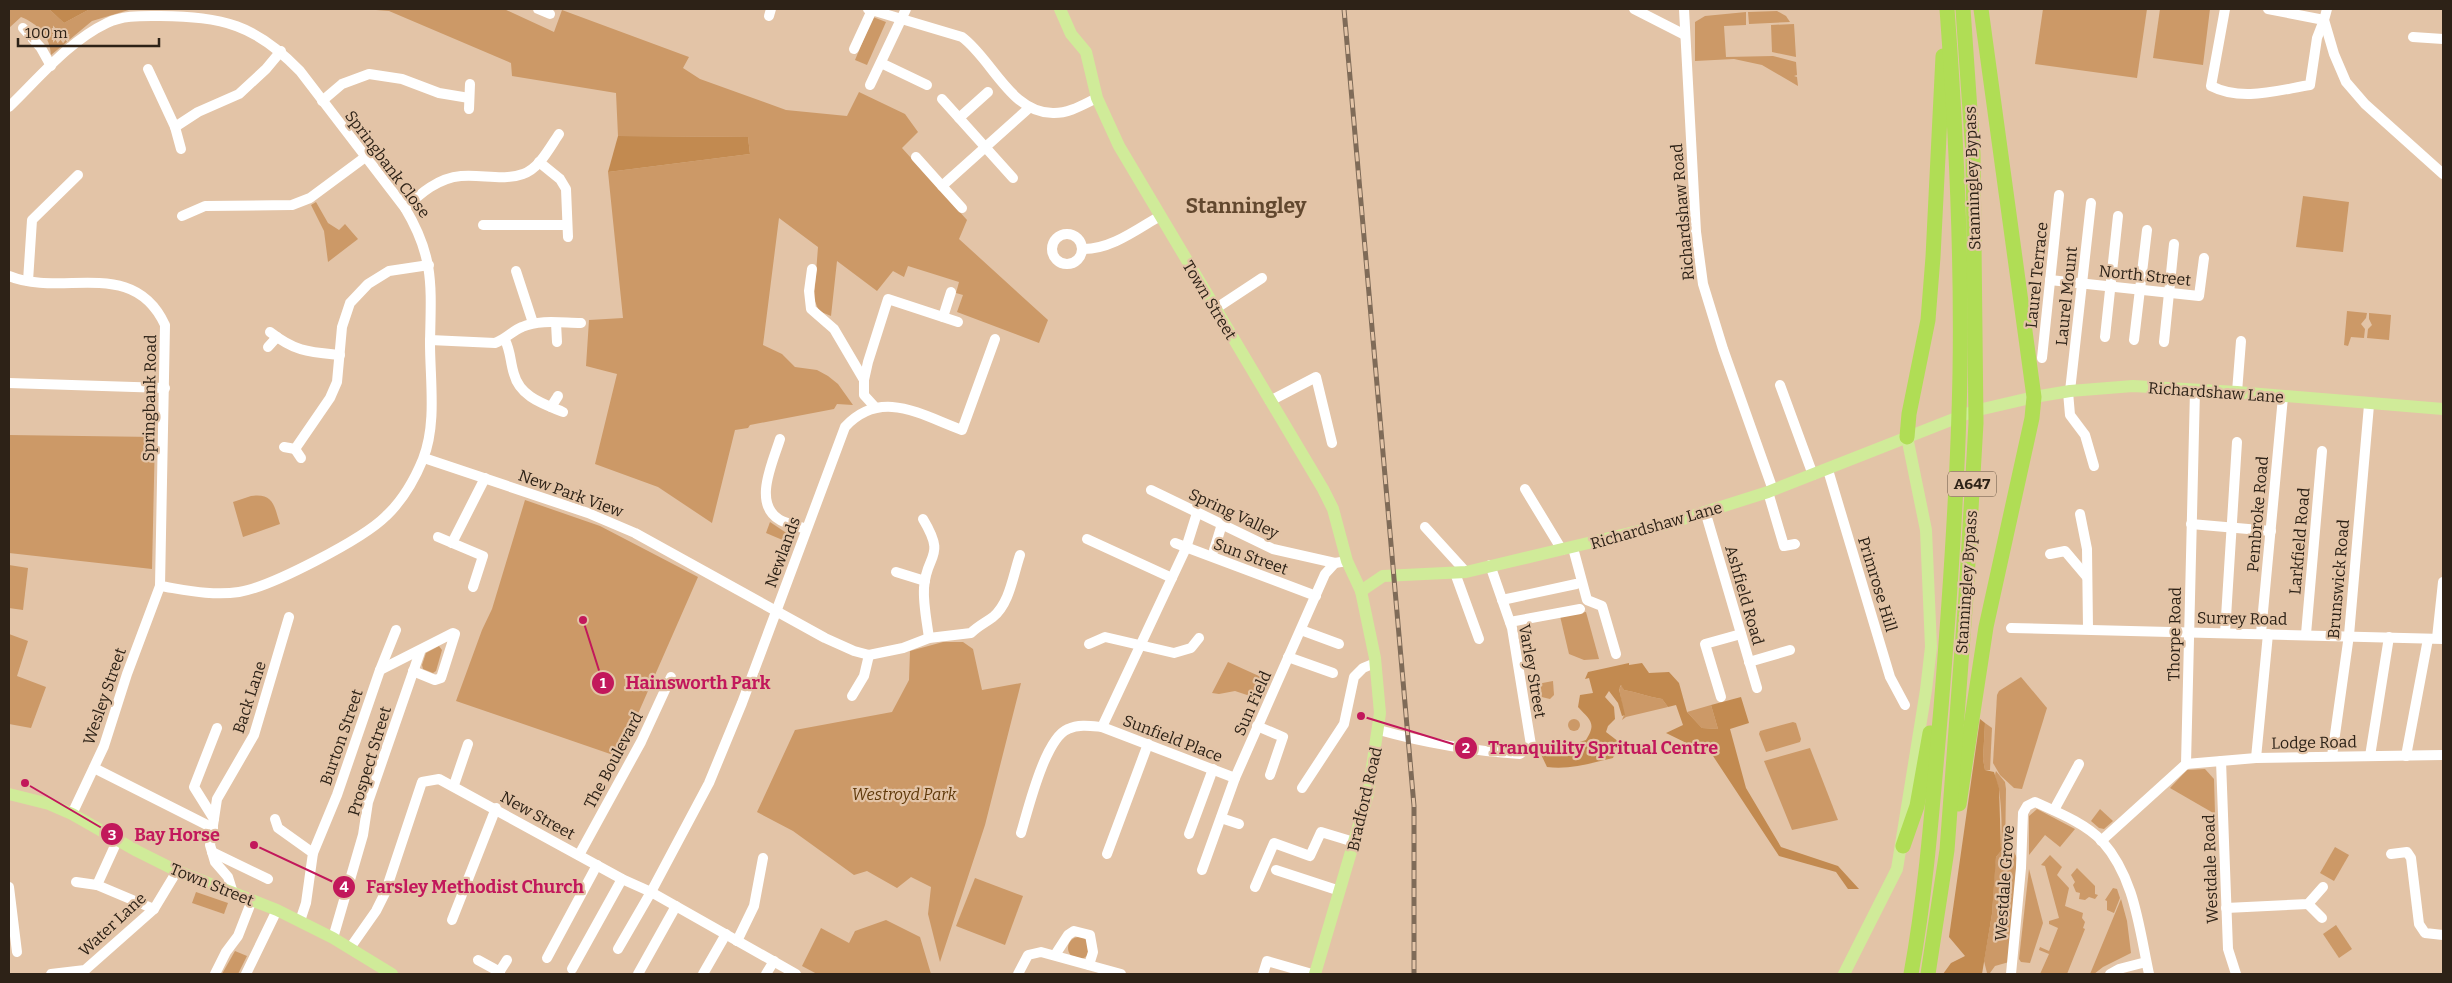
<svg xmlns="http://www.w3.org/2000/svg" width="2452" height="983" font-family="Bitter,serif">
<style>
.green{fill:#cc9967}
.forest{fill:#c28a50}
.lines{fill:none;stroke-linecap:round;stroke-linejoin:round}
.minor{stroke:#fff;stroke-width:10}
.major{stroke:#d0eb99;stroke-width:12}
.highway{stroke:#b0dd55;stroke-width:15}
.rail-casing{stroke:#7f6b58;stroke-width:5}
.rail{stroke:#e3c4a7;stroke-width:3;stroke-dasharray:9;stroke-linecap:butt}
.labels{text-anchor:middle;stroke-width:4.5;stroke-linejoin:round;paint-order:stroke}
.shield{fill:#e3c4a7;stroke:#645342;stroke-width:1}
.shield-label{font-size:15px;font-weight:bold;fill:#2d2217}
.street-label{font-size:16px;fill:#2d2217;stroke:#e3c4a7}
.park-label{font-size:16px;font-style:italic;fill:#603a0b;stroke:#e3c4a7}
.district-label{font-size:21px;font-weight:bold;fill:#62482f;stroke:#e3c4a7}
.leader{fill:none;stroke:#c2185b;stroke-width:2}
.callout-dot{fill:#c2185b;stroke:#e3c4a7;stroke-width:2}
.mark-label{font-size:15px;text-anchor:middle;font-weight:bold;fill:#fff}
.callout-label{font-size:18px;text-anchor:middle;font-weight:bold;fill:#c2185b;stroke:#e3c4a7;stroke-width:4.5;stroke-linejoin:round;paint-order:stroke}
</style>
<rect width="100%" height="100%" fill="#e3c4a7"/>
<g class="green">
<path d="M9 9H49L64 23 90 9H132L92 21 51 55C50 36 38 24 21 17L9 28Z"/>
<path d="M363 9H504L554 32 562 10 689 57 683 68 700 79 786 110 847 116 859 92 905 114 918 132 902 148 967 220 959 239 1048 320 1039 343 957 312 963 295 956 293 959 282 908 266 904 277 893 271 877 291 837 261 831 316 819 311 814 299 818 247 779 218 763 345 782 354 795 367 817 370 828 376 838 384 853 405 837 404 834 409 750 425 748 428 735 430 712 523 658 487 595 464 617 374 586 366 589 320 623 318 608 172 750 154 748 137 618 136 616 93 512 76 511 63 389 11Z"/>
<path d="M2043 9H2147L2137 78 2035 64Z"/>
<path d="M2160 9H2210L2203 65 2153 58Z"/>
<path d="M1777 11 1786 16 1790 22 1749 24 1748 12Z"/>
<path d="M1746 12V25L1724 26 1726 57 1773 56 1796 62 1797 75 1794 76 1797 77 1798 86 1762 65 1734 59 1695 61V22L1705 16Z"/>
<path d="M873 17 886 22 867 65 855 60Z"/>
<path d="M1794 24 1796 57 1772 52 1771 25Z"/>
<path d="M2303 196 2349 202 2343 252 2296 247Z"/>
<path d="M316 202 328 223 339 230 345 224 358 239 328 262 324 231 311 205Z"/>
<path d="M2347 311 2367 313 2366 318 2361 324 2365 329 2364 338 2351 337 2348 346 2344 345Z"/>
<path d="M2369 313 2391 315 2389 340 2367 338 2368 329 2372 325 2369 319Z"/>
<path d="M9 435 155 437 152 569 9 553Z"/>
<path d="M251 496C274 493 274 506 280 524L243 537 233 502Z"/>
<path d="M525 500 600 526 698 577 619 757 456 701 482 630 492 609Z"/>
<path d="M770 522 788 534 793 540 792 544 766 533Z"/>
<path d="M9 565 28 568 23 610 9 608Z"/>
<path d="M1586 612 1599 659 1584 660 1569 654 1560 616Z"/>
<path d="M9 634 28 641 17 676 46 687 31 728 9 724Z"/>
<path d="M943 642H963L973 649 982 690 1021 683 985 825 940 962 928 914 931 887 911 877 897 888 867 871 854 875 793 831 757 812 795 730 892 712 909 680 910 651Z"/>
<path d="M439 646 442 650 436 671 433 673 423 669 422 665 426 653Z"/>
<path d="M1228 662 1270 681 1262 700 1235 691 1219 694 1212 693Z"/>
<path d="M2021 677 2047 708 2022 789 2014 788 2000 775 1993 763 1997 695 1999 691Z"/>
<path d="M1553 681 1554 695 1550 699 1533 695 1532 685Z"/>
<path d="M1622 685 1624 690C1637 692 1648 697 1662 699L1668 707 1626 717 1622 720 1624 715 1619 688Z"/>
<path d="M1711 705 1718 729 1702 728 1687 712Z"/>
<circle cx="1574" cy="725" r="6"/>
<path d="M1793 722 1796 723 1801 739 1800 742 1766 752 1759 734 1760 731Z"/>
<path d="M1985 723 1992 728 1990 770H1985L1983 759Z"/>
<path d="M1810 748 1838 820 1792 830 1764 761Z"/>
<path d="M2205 769 2214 779 2215 814 2170 788 2187 770Z"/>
<path d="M1996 771 2005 782 2006 789 2005 852H2014L2017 858 2009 962 1995 966 1990 973H1987L1984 961 1992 914 1995 865 1996 857 2001 851C2002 831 2002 810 1999 790 1998 782 1993 778 1996 771Z"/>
<path d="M2037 809 2075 829 2060 847 2045 835 2029 855V816Z"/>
<path d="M2100 809 2113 821 2104 829 2099 828 2091 821Z"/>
<path d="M2335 847 2349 855 2334 881 2320 873Z"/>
<path d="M2050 855 2062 867 2057 875 2069 888 2065 906 2083 913 2082 918 2085 922 2083 928 2085 929 2067 974H2040L2049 954 2039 950 2040 947 2049 951 2058 928 2049 924V921L2059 918 2045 866 2041 865Z"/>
<path d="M2077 868 2095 886V894L2098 895 2095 899 2089 897 2085 900 2079 899 2080 893 2076 892 2073 885 2075 882 2071 875Z"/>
<path d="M2029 869 2043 923 2030 963 2021 962 2019 959Z"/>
<path d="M975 878 1023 896 1005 945 956 926Z"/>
<path d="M2113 888 2117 889 2120 898 2114 913 2107 910V901L2105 900Z"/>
<path d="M196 892 228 903 224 914 192 903Z"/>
<path d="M2121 899 2127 921 2131 953 2103 967 2094 974H2090Z"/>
<path d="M886 920 920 937 931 974H817L802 966 821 928 849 943 855 931Z"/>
<path d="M2336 925 2352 949 2339 958 2323 934Z"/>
<circle cx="1079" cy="948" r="11"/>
<path d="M235 951 247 956 238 974H222Z"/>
</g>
<g class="forest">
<path d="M49 9H90L64 23Z"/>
<path d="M618 136 748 137 750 154 608 172Z"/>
<path d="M1629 663V665L1642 663 1649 673 1669 672 1679 683 1687 712 1702 728 1718 729 1711 705 1741 697 1749 723 1730 729 1746 788 1781 847 1838 866 1859 889H1848L1836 872 1779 856 1713 756 1666 733 1683 725 1676 705 1668 707 1662 699C1648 697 1637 692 1624 690L1621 685 1619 689 1625 715 1622 716 1618 703 1609 691 1605 697 1614 707 1615 719 1608 726 1606 732 1619 742 1613 758C1591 763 1570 770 1547 767L1537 746C1554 752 1569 745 1586 740 1597 723 1590 720 1578 707L1580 695 1593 693 1589 678 1585 679 1588 672Z"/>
<path d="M1980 719 1985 723 1983 759 1985 770 1994 772 1999 788 2001 851 1996 857 1992 914 1982 974H1943L1951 963 1965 956 1949 937Z"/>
</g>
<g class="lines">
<g class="minor">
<path d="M538 9 550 14"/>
<path d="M868 9 962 37C992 59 1011 114 1054 113 1070 113 1084 104 1097 98"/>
<path d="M1634 9 1685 35"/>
<path d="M1684 9 1696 232 1703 284 1723 349 1773 490"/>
<path d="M2225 9 2211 86C2242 102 2278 90 2310 85L2317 38 2324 20 2268 9"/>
<path d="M2327 9 2324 20 2334 54 2346 82 2365 104 2443 174"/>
<path d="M769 16 771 9"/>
<path d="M23 28 41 48 51 66"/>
<path d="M2413 37 2443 39"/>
<path d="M854 49 872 10"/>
<path d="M881 63 927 85"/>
<path d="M148 69 175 127 181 149"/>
<path d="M870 85 906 9"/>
<path d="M942 99 1013 178"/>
<path d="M322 101 342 84 369 74 402 79 439 93 469 98"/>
<path d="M9 107C39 78 69 41 107 23 123 15 143 16 160 16 223 17 255 24 300 71L405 208C435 258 431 287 430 343 430 380 437 424 423 459 414 481 403 500 386 516 363 539 271 587 239 592 212 596 186 590 160 586"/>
<path d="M469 109 470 84"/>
<path d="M959 118 988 92"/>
<path d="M175 127 198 112 239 94 266 69 281 51"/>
<path d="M916 157 942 186"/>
<path d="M539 162 560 179 566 189 568 237"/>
<path d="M405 208C421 193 438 178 461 176 481 174 504 181 523 174 539 169 550 147 559 134"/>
<path d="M962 208 942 186 1029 108"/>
<path d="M182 216 205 206 292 205 310 198 364 158"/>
<path d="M483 225H567"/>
<circle cx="1067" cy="249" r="15"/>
<path d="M1082 249C1110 250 1136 230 1160 216"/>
<path d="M812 269 809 291 811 309 834 329 864 380"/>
<path d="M516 271 533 323"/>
<path d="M9 276C63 298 133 256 165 325L160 586 127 674 104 746 72 814"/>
<path d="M2050 280 2199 296 2204 258"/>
<path d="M28 281 32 220 78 175"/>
<path d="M1215 309 1262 278"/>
<path d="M943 317 951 292"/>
<path d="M556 323 557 342"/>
<path d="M270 332C296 352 308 352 340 355"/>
<path d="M2105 337 2118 216"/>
<path d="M430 340 495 343C506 339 512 331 522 327 540 319 563 323 581 323"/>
<path d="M505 340C511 352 510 362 514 374 520 397 544 404 563 412"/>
<path d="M2134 340 2147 230"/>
<path d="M2164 342 2174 244"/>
<path d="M268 347 277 337"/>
<path d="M2042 358 2059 195"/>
<path d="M9 383 165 388"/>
<path d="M1780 385 1813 475"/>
<path d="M2070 391 2091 203"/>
<path d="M2068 392 2070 415 2085 435 2094 466"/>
<path d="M2237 392 2241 341"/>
<path d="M1270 401 1316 377 1332 443"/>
<path d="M874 406 864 395V380L868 362 888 299 958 322"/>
<path d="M551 407 558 396"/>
<path d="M780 439C773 462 752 504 780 520 788 524 798 526 806 529"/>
<path d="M284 447 295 449 330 398 337 382 342 327 350 303 368 284 389 271 429 265"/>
<path d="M295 449 301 458"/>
<path d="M424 458 588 513 635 533 825 638 854 651 869 655 903 648 929 638 971 633C978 626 985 623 993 617 1010 603 1013 575 1020 555"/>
<path d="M1828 470 1890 677 1905 705"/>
<path d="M1525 489 1562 550"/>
<path d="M1151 490 1273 549 1335 563"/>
<path d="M1768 492 1784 546 1795 544"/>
<path d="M1705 511 1757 688"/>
<path d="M1197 513 1186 548 1102 727 1235 778"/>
<path d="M2080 514 2087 549 2088 629"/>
<path d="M923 519C947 559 926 553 924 588 923 604 927 622 929 638"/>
<path d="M2191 524 2271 531"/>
<path d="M1425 527 1466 572"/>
<path d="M438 537 483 556 473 587"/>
<path d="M1087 539 1172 578"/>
<path d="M452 543 485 478"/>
<path d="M1175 543 1316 596"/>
<path d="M1573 548 1587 600 1602 606 1616 654"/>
<path d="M1214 550 1222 524"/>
<path d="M2050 554 2065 551 2087 577"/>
<path d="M896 572 925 581"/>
<path d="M1455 573 1479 639"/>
<path d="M1502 600 1576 584"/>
<path d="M1510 622 1580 609"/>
<path d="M2011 628 2443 639"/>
<path d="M1301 630 1339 644"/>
<path d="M2225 633 2237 442"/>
<path d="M2261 633 2283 397"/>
<path d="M2306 634 2322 451"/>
<path d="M2437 638 2443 582"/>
<path d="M1089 644 1105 637 1174 653 1191 648 1199 638"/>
<path d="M1288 657 1333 673"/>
<path d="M1749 662 1790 650"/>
<path d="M380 670 453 633 455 634 441 678 435 680 413 671"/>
<path d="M852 696 864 676 869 655"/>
<path d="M1721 697 1705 644 1741 634"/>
<path d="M1257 726 1283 737 1270 775"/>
<path d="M1379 730C1425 743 1473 751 1520 754L1531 745 1512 628 1490 565"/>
<path d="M2332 756 2349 635 2369 405"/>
<path d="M2370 756 2389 637"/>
<path d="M2406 756 2428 639"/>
<path d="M2256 758 2268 634"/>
<path d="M2221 761 2228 949 2236 974"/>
<path d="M2186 764 2256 758 2443 755"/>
<path d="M94 768 213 828"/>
<path d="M454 785 468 744"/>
<path d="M1302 788 1344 724 1354 677 1363 668 1375 663"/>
<path d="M2054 810 2079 764"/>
<path d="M1221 818 1239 824"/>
<path d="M214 819 194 787 217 728"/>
<path d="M275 819 278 828 313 853 306 903 300 921"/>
<path d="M1021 833C1028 810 1045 738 1068 729 1079 724 1091 726 1102 727"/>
<path d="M1189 834 1213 769"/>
<path d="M2101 841 2186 764 2195 390"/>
<path d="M212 852 268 879"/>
<path d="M313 853 337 795 380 670 396 630"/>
<path d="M1107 854 1148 744"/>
<path d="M2391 854 2407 852 2411 858 2419 924 2425 933 2443 935"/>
<path d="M579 855 641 742 671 677"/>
<path d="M1202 870 1235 778 1325 574 1335 563 1347 561"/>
<path d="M1276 870 1340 891"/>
<path d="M76 882 97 885 154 909"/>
<path d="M97 885 118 839"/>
<path d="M9 887 17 952"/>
<path d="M1255 887 1274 843 1310 856 1321 832 1354 842"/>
<path d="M233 893 228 877 215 862 210 845 217 799 254 735 289 617"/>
<path d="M2308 904 2322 918"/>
<path d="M2226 908 2308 904 2323 887"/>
<path d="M452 920 496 808"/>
<path d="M333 938 363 835 368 802 420 652"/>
<path d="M737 941 754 906 763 858"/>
<path d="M350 948 376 911 385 893 422 782 439 779 622 879 651 892 796 974"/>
<path d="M618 949 651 892 709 783 742 703 845 427C881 388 921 415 962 430L995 339"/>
<path d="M1055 955 1068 935 1074 931 1090 935 1093 952 1089 965"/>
<path d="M547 958 597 865"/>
<path d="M478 960 500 972"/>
<path d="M572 969 622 879"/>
<path d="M51 974 85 970 154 909 177 871"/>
<path d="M215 974 226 952 238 936 252 900"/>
<path d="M246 974 277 910"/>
<path d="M498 974 507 960"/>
<path d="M638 974 676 906"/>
<path d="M703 974 726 934"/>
<path d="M766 974 774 961"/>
<path d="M1018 974 1028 955 1041 952 1121 974"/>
<path d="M1263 974 1267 961 1312 974"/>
<path d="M2011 974 2021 868 2023 813 2027 806 2035 802C2057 812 2085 823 2102 841 2135 878 2139 928 2149 974"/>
<path d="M2110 974 2119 969 2146 962"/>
</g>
<g class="major">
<path d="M1060 9 1071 34 1086 52 1097 98 1119 146 1323 489 1333 509 1347 561 1361 591 1375 658 1380 713 1368 794 1315 974"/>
<path d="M1361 591 1383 576 1466 572 1664 525 1768 492 1974 411 2034 397 2070 391 2133 386 2237 392 2443 409"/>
<path d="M9 794 49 804 72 814 137 851 177 871 277 910 333 938 392 974"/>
<path d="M1844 974 1897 869 1926 690 1931 647 1926 530 1907 437"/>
</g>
<g class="highway">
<path d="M1907 437 1909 414 1928 320 1933 257 1943 56"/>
<path d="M1959 804 1986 627 2032 418 2034 397 1981 9"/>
<path d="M1903 846 1917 806 1930 733"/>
<path d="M1911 974C1927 887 1933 797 1941 708 1950 597 1958 485 1960 373 1962 252 1956 130 1947 9"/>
<path d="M1928 974 1947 850 1966 596 1976 423 1973 154 1963 9"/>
</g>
<g class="rail-casing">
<path id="rail" d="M1344 9 1414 806V974"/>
</g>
<use href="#rail" class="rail"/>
</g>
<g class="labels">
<rect class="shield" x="1948" y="471.5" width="48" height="25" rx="4"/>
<g class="shield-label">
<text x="1972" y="489">A647</text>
</g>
<g class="street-label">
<text transform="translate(388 164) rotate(53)" y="6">Springbank Close</text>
<text transform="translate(1972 178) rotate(-92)" y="6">Stanningley Bypass</text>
<text transform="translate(1682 212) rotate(-95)" y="6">Richardshaw Road</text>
<text transform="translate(2036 275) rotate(-84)" y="6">Laurel Terrace</text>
<text transform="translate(2145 275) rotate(6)" y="6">North Street</text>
<text transform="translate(2066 296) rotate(-84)" y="6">Laurel Mount</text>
<text transform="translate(1210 300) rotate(59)" y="6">Town Street</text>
<text transform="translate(2216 392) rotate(4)" y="6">Richardshaw Lane</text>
<text transform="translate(149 398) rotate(-89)" y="6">Springbank Road</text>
<text transform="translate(571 493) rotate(20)" y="6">New Park View</text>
<text transform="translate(1234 513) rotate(25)" y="6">Spring Valley</text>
<text transform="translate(2257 514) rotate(-85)" y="6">Pembroke Road</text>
<text transform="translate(1656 525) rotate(-16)" y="6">Richardshaw Lane</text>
<text transform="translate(2299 541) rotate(-85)" y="6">Larkfield Road</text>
<text transform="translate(782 552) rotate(-70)" y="6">Newlands</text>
<text transform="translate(1251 556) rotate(20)" y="6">Sun Street</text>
<text transform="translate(2338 579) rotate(-85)" y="6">Brunswick Road</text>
<text transform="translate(1966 582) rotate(-86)" y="6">Stanningley Bypass</text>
<text transform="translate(1878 584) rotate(73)" y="6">Primrose Hill</text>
<text transform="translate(1745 595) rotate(74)" y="6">Ashfield Road</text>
<text transform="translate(2242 618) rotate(1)" y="6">Surrey Road</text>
<text transform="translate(2174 634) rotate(-89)" y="6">Thorpe Road</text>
<text transform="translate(1533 671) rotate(80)" y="6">Varley Street</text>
<text transform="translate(104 696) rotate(-71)" y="6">Wesley Street</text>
<text transform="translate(249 697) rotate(-72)" y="6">Back Lane</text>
<text transform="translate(1252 703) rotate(-66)" y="6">Sun Field</text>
<text transform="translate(341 737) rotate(-71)" y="6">Burton Street</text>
<text transform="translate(1173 738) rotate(21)" y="6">Sunfield Place</text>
<text transform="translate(2314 742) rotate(-1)" y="6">Lodge Road</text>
<text transform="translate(613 760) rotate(-62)" y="6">The Boulevard</text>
<text transform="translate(369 761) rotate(-73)" y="6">Prospect Street</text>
<text transform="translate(1364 799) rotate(-77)" y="6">Bradford Road</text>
<text transform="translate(538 815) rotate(29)" y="6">New Street</text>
<text transform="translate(2210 869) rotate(-92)" y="6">Westdale Road</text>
<text transform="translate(2004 883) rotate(-86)" y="6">Westdale Grove</text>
<text transform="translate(212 884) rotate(22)" y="6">Town Street</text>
<text transform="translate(112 924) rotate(-43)" y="6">Water Lane</text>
</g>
<g class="park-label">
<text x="904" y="800">Westroyd Park</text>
</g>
<g class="district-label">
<text x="1246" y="213">Stanningley</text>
</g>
</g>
<path class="leader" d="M583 620L603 683M1361 716L1466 748M25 783L112 834M254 845L344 887"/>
<g class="callout-dot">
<circle cx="583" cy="620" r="5"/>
<circle cx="1361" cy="716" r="5"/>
<circle cx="25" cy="783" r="5"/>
<circle cx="254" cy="845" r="5"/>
<circle cx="603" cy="683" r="12"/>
<circle cx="1466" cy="748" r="12"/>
<circle cx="112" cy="834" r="12"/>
<circle cx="344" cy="887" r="12"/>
</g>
<g class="mark-label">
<text x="603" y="688">1</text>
<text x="1466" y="753">2</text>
<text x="112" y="840">3</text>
<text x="344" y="892">4</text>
</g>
<g class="callout-label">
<text x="698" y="689">Hainsworth Park</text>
<text x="1603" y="754">Tranquility Spritual Centre</text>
<text x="177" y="841">Bay Horse</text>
<text x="475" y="893">Farsley Methodist Church</text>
</g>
<rect width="2452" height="983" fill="none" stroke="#2d2217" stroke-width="20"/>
<path d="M18 38v8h141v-8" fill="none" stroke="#2d2217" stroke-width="2.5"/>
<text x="25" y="38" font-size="15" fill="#2d2217" stroke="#e3c4a7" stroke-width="4" paint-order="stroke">100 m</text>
</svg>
